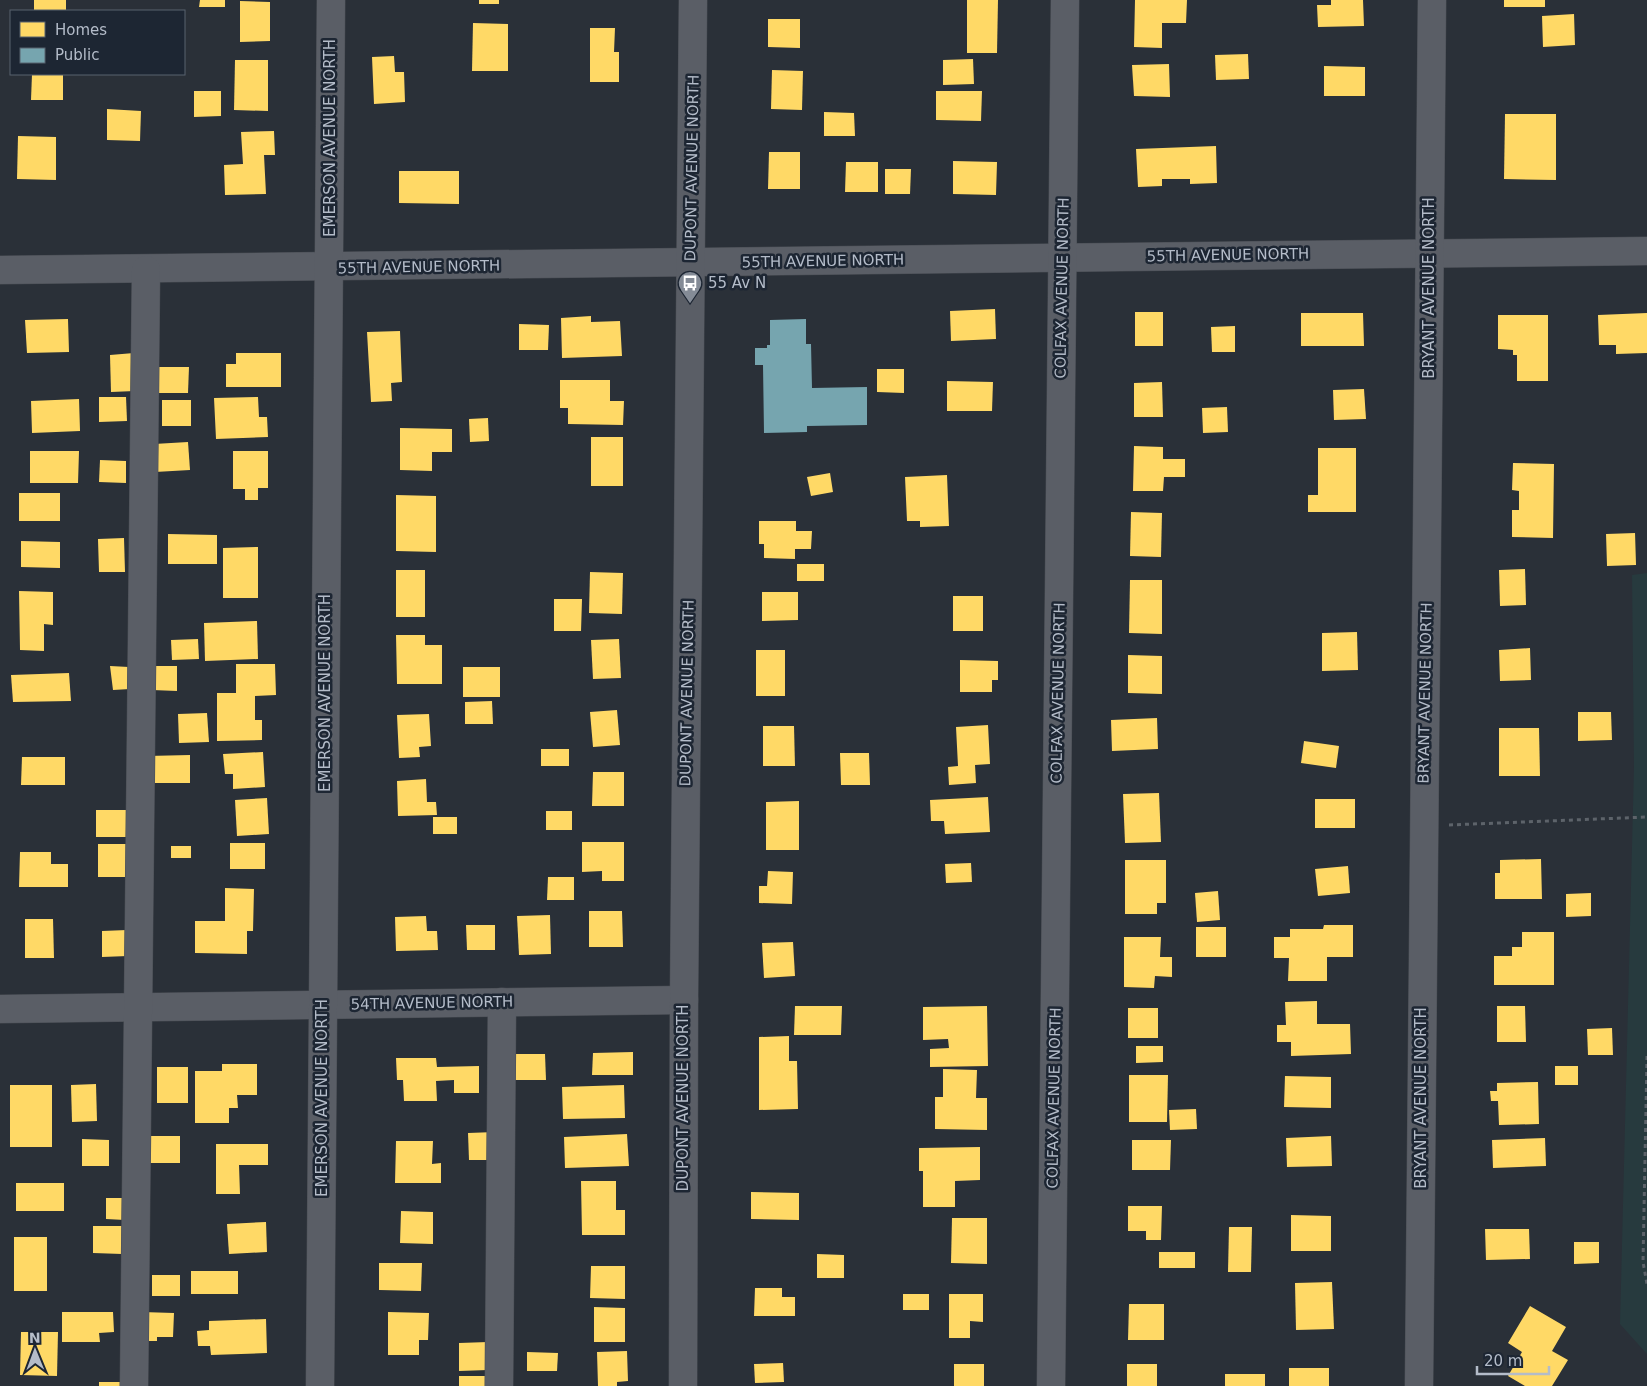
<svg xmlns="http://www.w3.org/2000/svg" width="1647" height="1386" font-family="'DejaVu Sans',sans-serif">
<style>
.green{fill:#273a3e}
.homes{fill:#ffd966}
.public{fill:#76a5af}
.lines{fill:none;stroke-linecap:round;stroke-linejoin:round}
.minor-casing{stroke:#484c53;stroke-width:29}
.path{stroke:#5d636a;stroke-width:3;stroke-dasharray:4 4;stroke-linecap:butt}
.minor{stroke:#5a5e66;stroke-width:28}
.labels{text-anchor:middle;stroke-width:5;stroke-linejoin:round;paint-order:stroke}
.street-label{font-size:15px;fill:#b4bcc9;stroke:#1d2633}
.poi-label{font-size:15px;fill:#b4bcc9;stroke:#1d2633;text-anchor:start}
</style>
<rect width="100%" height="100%" fill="#2a3038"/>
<path class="green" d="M1647 573V1354L1620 1324 1634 767 1632 575Z"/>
<g class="homes">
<rect x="34" y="0" width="32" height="11"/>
<path d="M200 0H225V7H199Z"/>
<rect x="479" y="0" width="20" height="4"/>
<path d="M967 0H998L997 53H967Z"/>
<path d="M1135 0H1187L1186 23H1162V48L1134 47Z"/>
<path d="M1331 0H1363L1364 26 1318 27 1317 5H1331Z"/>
<rect x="1504" y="0" width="41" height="7"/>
<path d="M240 1 270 2V41L240 42Z"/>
<path d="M1574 14 1575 45 1543 47 1542 16Z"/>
<path d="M768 19H800V48L768 47Z"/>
<path d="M473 23 508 24V71H472Z"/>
<path d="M590 28H615L614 52H619V82H590Z"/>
<path d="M1248 54 1249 79 1216 80 1215 55Z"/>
<path d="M394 56 395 72H404L405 102 374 104 372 57Z"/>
<path d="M973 59 974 84 943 85V60Z"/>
<path d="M235 60H268V111L234 110Z"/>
<path d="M1169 64 1170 97 1134 96 1132 65Z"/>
<path d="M1324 66 1365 67V96H1324Z"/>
<path d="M772 70 803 71 802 110 771 109Z"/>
<path d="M32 74H63V100H31Z"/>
<path d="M194 91H221V116L194 117Z"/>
<path d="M936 91H982L981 121 936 120Z"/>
<path d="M107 109 141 111 140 141 107 140Z"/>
<path d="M824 112 854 113 855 136H824Z"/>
<path d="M1505 114H1556V180L1504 179Z"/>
<path d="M274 131 275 155H264L266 194 225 195 224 165 243 164 241 132Z"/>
<path d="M18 136 56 137V180L17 179Z"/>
<path d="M1216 146 1217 183 1190 184V179H1162V186L1138 187 1136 149Z"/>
<path d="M769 152H800V189H768Z"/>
<path d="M953 161 997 162 996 195 953 194Z"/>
<path d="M846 162H878V192H845Z"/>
<path d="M885 169H911L910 194H885Z"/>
<path d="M399 171H459V204L399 203Z"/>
<path d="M995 309 996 339 951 341 950 311Z"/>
<rect x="1135" y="312" width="28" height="34"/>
<path d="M1301 313H1363L1364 346H1301Z"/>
<path d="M1647 313V353L1616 354V345H1599L1598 315Z"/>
<path d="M1498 315H1548V381H1517V355H1513V350L1498 349Z"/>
<path d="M591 316V322L620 321 622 356 562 358 561 318Z"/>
<path d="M68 319 69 352 27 353 25 320Z"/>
<path d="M519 324 549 325 548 350H519Z"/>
<path d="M1235 326V352H1212L1211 327Z"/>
<path d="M400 331 402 382 391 383 392 401 371 402 367 332Z"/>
<path d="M134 353 135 391 111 392 110 355Z"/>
<path d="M236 353H281V387H226V364H236Z"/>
<path d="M157 367H189L188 393H157Z"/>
<path d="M877 369H904V393L877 392Z"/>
<path d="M560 380H610V401H624L623 425 568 424V408H560Z"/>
<path d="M947 381 993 382 992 411H947Z"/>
<path d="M1162 382 1163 417H1134V383Z"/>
<path d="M1364 389 1366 419 1334 420 1333 390Z"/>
<path d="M99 397H126L127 421 99 422Z"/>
<path d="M258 397 259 417H267L268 437 216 439 214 398Z"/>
<path d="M79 399 80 431 32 433 31 401Z"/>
<rect x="162" y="400" width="29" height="26"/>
<path d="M1227 407 1228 432 1203 433 1202 408Z"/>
<path d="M488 418 489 441 470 442 469 419Z"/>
<path d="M400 428 452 429V452H432V471L400 470Z"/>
<rect x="591" y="437" width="32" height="49"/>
<path d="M188 442 190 470 155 472 154 444Z"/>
<path d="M1134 446 1163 447V459H1185V477H1164L1163 491H1133Z"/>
<path d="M1318 448H1356V512H1308V495H1318Z"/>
<path d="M30 451H79L78 483H30Z"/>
<path d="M233 451H268V488H258V500H245V489H233Z"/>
<path d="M100 460 126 461V483L99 482Z"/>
<path d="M1513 463 1554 464 1553 538 1512 537V510H1519V491L1512 490Z"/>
<path d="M830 473 833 492 811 496 807 477Z"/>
<path d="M947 475 949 526 920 527V521H907L905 477Z"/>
<rect x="19" y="493" width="41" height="28"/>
<path d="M396 495 436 496V552L396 551Z"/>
<path d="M1131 512 1162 513 1161 557 1130 556Z"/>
<path d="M759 521H796V531H812L811 549H795V559L764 558V544H759Z"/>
<path d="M1635 533 1636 565 1607 566 1606 534Z"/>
<path d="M168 534 217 535V564H168Z"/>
<path d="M124 538 125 572H99L98 539Z"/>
<path d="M21 541 60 542V568L21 567Z"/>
<path d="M258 547V598H223V548Z"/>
<rect x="797" y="564" width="27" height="17"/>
<path d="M1525 569 1526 605 1500 606 1499 570Z"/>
<rect x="396" y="570" width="29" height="47"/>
<path d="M590 572 623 573 622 614 589 613Z"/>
<path d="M1130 580H1162V634L1129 633Z"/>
<path d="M19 591 53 592V625L44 624V651L20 650Z"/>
<path d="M762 592H798V620L762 621Z"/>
<rect x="953" y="596" width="30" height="35"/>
<path d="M554 599H582L581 631H554Z"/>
<path d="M257 621 258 659 205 661 204 623Z"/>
<path d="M1357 632 1358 670 1322 671V633Z"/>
<path d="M396 635H425V645H442V684H397Z"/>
<path d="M198 639 199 659 172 660 171 640Z"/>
<path d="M619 639 621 678 593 679 591 640Z"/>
<path d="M1530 648 1531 680 1500 681 1499 650Z"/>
<rect x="756" y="650" width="29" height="46"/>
<path d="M1128 655 1162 656V694L1128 693Z"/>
<path d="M960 660 998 661V680H992V692H960Z"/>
<path d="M236 664H275L276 695 255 696V720H262V740L217 741V693H236Z"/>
<path d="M110 666 129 667 130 689 113 690Z"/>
<path d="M153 666H177V691L152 690Z"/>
<rect x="463" y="667" width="37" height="30"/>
<path d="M69 673 71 701 13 702 11 675Z"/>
<path d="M492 701 493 724H465V702Z"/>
<path d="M617 710 620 745 593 747 590 712Z"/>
<path d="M1578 712H1611L1612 740 1578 741Z"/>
<path d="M207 713 209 742 179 743 178 714Z"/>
<path d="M429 714 431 746 419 747 420 757 399 758 397 715Z"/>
<path d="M1157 718 1158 749 1112 751 1111 720Z"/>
<path d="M988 725 990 764 975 765 976 783 949 785 948 767 958 766 956 727Z"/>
<path d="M763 726H794L795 766H763Z"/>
<path d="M1499 728H1539L1540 776H1499Z"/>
<path d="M1304 741 1339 746 1336 768 1301 763Z"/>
<rect x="541" y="749" width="28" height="17"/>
<path d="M263 752 265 787 233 789V774H225L223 754Z"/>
<path d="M840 753H869L870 785H841Z"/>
<path d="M190 755V783H147V756Z"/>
<path d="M22 757H65V785H21Z"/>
<path d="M593 772H624V806H592Z"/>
<path d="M426 779 427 802H436L437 815 398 816 397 781Z"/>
<path d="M1159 793 1161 842 1125 843 1123 794Z"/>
<path d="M988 797 990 832 945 834 944 821H931L930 800Z"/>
<path d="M267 798 269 834 237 836 235 800Z"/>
<rect x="1315" y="799" width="40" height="29"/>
<path d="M799 801V850H766V802Z"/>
<path d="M96 810H128L129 837H96Z"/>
<rect x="546" y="811" width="26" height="19"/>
<rect x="433" y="817" width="24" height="17"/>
<path d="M582 842H624V881H602V871L582 872Z"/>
<rect x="230" y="843" width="35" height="26"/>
<rect x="98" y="844" width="30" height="33"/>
<rect x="171" y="846" width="20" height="12"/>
<path d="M20 852H51V864H68V887H19Z"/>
<path d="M1541 859 1542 899H1495V873H1500V860Z"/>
<path d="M1125 860H1166V903H1157V914H1125Z"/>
<path d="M971 863 972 882 946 883 945 864Z"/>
<path d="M1348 866 1350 893 1318 896 1315 869Z"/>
<path d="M768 871 793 872 792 904 759 903V886H767Z"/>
<path d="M548 877H574V900H547Z"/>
<path d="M225 888 254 889 253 931H247V954L195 953V921H225Z"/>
<path d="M1218 891 1220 920 1197 922 1195 893Z"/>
<path d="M1591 893V916L1566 917V894Z"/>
<path d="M589 911H622L623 947H589Z"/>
<path d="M550 915 551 954 519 955 517 916Z"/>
<path d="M426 916 427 931H437L438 950 396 951 395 917Z"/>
<path d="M25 919H53L54 958H25Z"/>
<path d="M466 925H495V950H467Z"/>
<path d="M1324 925H1353V957H1327V981H1288L1289 958H1274V937H1290V929H1323Z"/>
<rect x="1196" y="927" width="30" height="30"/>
<path d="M127 930 128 956 102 957V931Z"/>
<path d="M1522 932H1554V985H1494V956H1512V947H1522Z"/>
<path d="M1124 937H1161L1160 957H1172V977L1155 976 1154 988 1124 987Z"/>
<path d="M793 942 795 976 764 978 762 943Z"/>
<path d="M1317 1001V1024H1350L1351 1054 1291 1056V1042H1277V1025H1286L1285 1002Z"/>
<path d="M795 1006H842L841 1035H794Z"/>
<path d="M987 1006 988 1066 930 1067V1049L949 1048 948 1039 923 1040V1007Z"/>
<path d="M1497 1006H1525L1526 1042H1497Z"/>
<rect x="1128" y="1008" width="30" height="30"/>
<path d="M1612 1028 1613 1055H1588L1587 1029Z"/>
<path d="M789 1036V1061H797L798 1109 759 1110V1037Z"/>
<path d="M1136 1046H1163V1062L1136 1063Z"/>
<path d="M633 1052V1075H592L593 1053Z"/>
<path d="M515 1054H545L546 1080H515Z"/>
<path d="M396 1058H436L437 1067 479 1066V1093H454V1080L436 1081 437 1101H404L403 1080H397Z"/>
<path d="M222 1064H257V1095H237L238 1108H229V1123H195V1071H222Z"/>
<rect x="1555" y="1066" width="23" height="19"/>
<rect x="157" y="1067" width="31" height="36"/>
<path d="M943 1069 977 1070 976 1098H987V1130L935 1129V1097H943Z"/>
<path d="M1129 1075H1168L1167 1122H1129Z"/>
<path d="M1285 1076 1331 1077V1108L1284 1107Z"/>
<path d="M1538 1082 1539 1124 1499 1125 1498 1101H1491L1490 1091H1497V1083Z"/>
<path d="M96 1084 97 1121 72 1122 71 1085Z"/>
<rect x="10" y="1085" width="42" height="62"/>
<path d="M624 1085 625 1118 563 1119 562 1087Z"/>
<path d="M1196 1109 1197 1129 1170 1130 1169 1110Z"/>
<path d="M495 1132 496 1160H469L468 1133Z"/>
<path d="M627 1134 629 1166 565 1168 564 1137Z"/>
<rect x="149" y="1136" width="31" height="27"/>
<path d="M1331 1136 1332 1166 1287 1167 1286 1138Z"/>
<path d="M1545 1138 1546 1166 1493 1168 1492 1140Z"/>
<path d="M82 1139 109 1140V1166H82Z"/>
<path d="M1132 1140H1171L1170 1170H1132Z"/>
<path d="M396 1141H433L432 1164 441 1163V1183H395Z"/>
<path d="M216 1144H268V1165H239L240 1194H216Z"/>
<path d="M980 1147V1180L955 1181V1207H923V1171H919V1148Z"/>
<path d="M581 1181H616V1210H625V1235H582Z"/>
<rect x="16" y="1183" width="48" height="28"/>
<path d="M751 1192 799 1193V1220L751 1219Z"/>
<path d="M106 1198H125V1220L106 1219Z"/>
<path d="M1128 1206H1162L1161 1240H1146V1231H1128Z"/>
<path d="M401 1211 433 1212V1244L400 1243Z"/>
<path d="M1291 1215 1331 1216V1251H1291Z"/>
<path d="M952 1218H987V1264L951 1263Z"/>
<path d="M266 1222 267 1252 229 1254 227 1224Z"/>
<path d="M93 1226H123L122 1254 93 1253Z"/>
<path d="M1229 1227H1252L1251 1272H1228Z"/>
<path d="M1485 1229H1529L1530 1259 1486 1260Z"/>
<rect x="14" y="1237" width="33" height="54"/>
<path d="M1574 1242H1599V1263L1574 1264Z"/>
<rect x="1159" y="1252" width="36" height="16"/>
<path d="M817 1254 844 1255V1278H817Z"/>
<path d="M379 1263H422L421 1291 379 1290Z"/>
<path d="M591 1266H625V1299L590 1298Z"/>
<rect x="191" y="1271" width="47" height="23"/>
<rect x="152" y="1275" width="28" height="21"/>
<path d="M1332 1282 1334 1329 1296 1330 1295 1283Z"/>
<path d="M755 1288H782V1297H795V1316H754Z"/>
<rect x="903" y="1294" width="26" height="16"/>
<path d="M949 1294H983V1322L970 1321V1338H949Z"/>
<path d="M1129 1304H1164V1340H1128Z"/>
<path d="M1530 1306 1566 1327 1552 1351 1568 1360 1552 1386H1525L1508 1376 1522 1352 1508 1343Z"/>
<path d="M594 1307 625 1308V1342H594Z"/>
<path d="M62 1312H113L114 1332 99 1333 100 1342H62Z"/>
<path d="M142 1312 174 1313 173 1337H157V1341H141Z"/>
<path d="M388 1312 429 1313 428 1340H419V1355H388Z"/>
<path d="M266 1319 267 1353 211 1355 210 1346H198L197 1331 209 1330V1321Z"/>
<path d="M21 1332H58L57 1376 20 1375Z"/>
<path d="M488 1342V1370L459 1371V1343Z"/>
<path d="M627 1351 628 1381 617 1382V1386H598L597 1352Z"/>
<path d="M527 1352 558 1353 557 1371H527Z"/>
<path d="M783 1363 784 1382 755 1383 754 1364Z"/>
<rect x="954" y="1364" width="30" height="22"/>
<rect x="1127" y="1364" width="30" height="22"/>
<rect x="1289" y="1368" width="40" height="18"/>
<rect x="1225" y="1374" width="40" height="12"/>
<rect x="459" y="1376" width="28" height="10"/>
<rect x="99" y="1382" width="27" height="4"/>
</g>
<path class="public" d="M806 319V344H811L812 388 867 387V425L807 426V432L764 433 763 365H755V348H767V345H770V320Z"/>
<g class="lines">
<g class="minor-casing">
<g id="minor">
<path d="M0 270 1647 251"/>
<path d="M0 1009 684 1000"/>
<path d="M134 1386 146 270"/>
<path d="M320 1386 331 0"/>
<path d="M499 1386 502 1002"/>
<path d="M683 1386 684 1000 693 0"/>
<path d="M1051 1386 1065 0"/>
<path d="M1419 1386 1432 0"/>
</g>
</g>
<g class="path">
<path d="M1449 825 1647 817"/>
<path d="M1647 1056 1643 1262 1647 1284"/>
</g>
<use href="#minor" class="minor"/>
</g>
<defs>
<g id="bus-pin" transform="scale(1.25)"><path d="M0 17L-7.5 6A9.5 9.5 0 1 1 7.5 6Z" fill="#848b96" stroke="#1d2633"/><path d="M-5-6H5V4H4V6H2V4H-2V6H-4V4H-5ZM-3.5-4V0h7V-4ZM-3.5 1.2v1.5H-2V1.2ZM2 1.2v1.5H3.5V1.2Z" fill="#fff"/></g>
</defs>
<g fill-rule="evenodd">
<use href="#bus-pin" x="690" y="283"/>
</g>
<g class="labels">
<g class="street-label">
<text transform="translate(330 138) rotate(-90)" y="5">EMERSON AVENUE NORTH</text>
<text transform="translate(692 168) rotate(-89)" y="5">DUPONT AVENUE NORTH</text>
<text transform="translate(1228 255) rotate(-1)" y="5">55TH AVENUE NORTH</text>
<text transform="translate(823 261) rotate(-1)" y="5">55TH AVENUE NORTH</text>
<text transform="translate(419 267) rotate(-1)" y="5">55TH AVENUE NORTH</text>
<text transform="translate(1062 288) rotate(-89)" y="5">COLFAX AVENUE NORTH</text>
<text transform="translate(1429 288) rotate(-90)" y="5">BRYANT AVENUE NORTH</text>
<text transform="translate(325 693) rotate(-90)" y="5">EMERSON AVENUE NORTH</text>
<text transform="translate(687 693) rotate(-89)" y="5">DUPONT AVENUE NORTH</text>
<text transform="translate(1058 693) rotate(-89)" y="5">COLFAX AVENUE NORTH</text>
<text transform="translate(1425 693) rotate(-89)" y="5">BRYANT AVENUE NORTH</text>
<text transform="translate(432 1003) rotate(-1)" y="5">54TH AVENUE NORTH</text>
<text transform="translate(322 1098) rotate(-90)" y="5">EMERSON AVENUE NORTH</text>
<text transform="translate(683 1098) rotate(-90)" y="5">DUPONT AVENUE NORTH</text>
<text transform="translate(1054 1098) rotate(-89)" y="5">COLFAX AVENUE NORTH</text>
<text transform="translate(1421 1098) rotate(-90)" y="5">BRYANT AVENUE NORTH</text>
</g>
<g class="poi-label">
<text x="708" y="288">55 Av N</text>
</g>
</g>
<rect x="10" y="10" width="175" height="65" fill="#1d2633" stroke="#59626f"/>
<rect x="20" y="22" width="25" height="15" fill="#ffd966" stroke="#59626f"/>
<text x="55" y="35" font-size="15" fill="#b4bcc9">Homes</text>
<rect x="20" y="48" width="25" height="15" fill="#76a5af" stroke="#59626f"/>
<text x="55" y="60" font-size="15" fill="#b4bcc9">Public</text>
<g transform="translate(35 1351) rotate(359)" stroke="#1d2633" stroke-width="4" paint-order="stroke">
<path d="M0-4L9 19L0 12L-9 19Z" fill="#b4bcc9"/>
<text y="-8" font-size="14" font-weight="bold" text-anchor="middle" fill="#b4bcc9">N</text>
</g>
<path d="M1477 1366v8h72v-8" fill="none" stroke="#b4bcc9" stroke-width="2.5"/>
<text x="1484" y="1366" font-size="15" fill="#b4bcc9" stroke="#1d2633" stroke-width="4" paint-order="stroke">20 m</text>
</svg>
